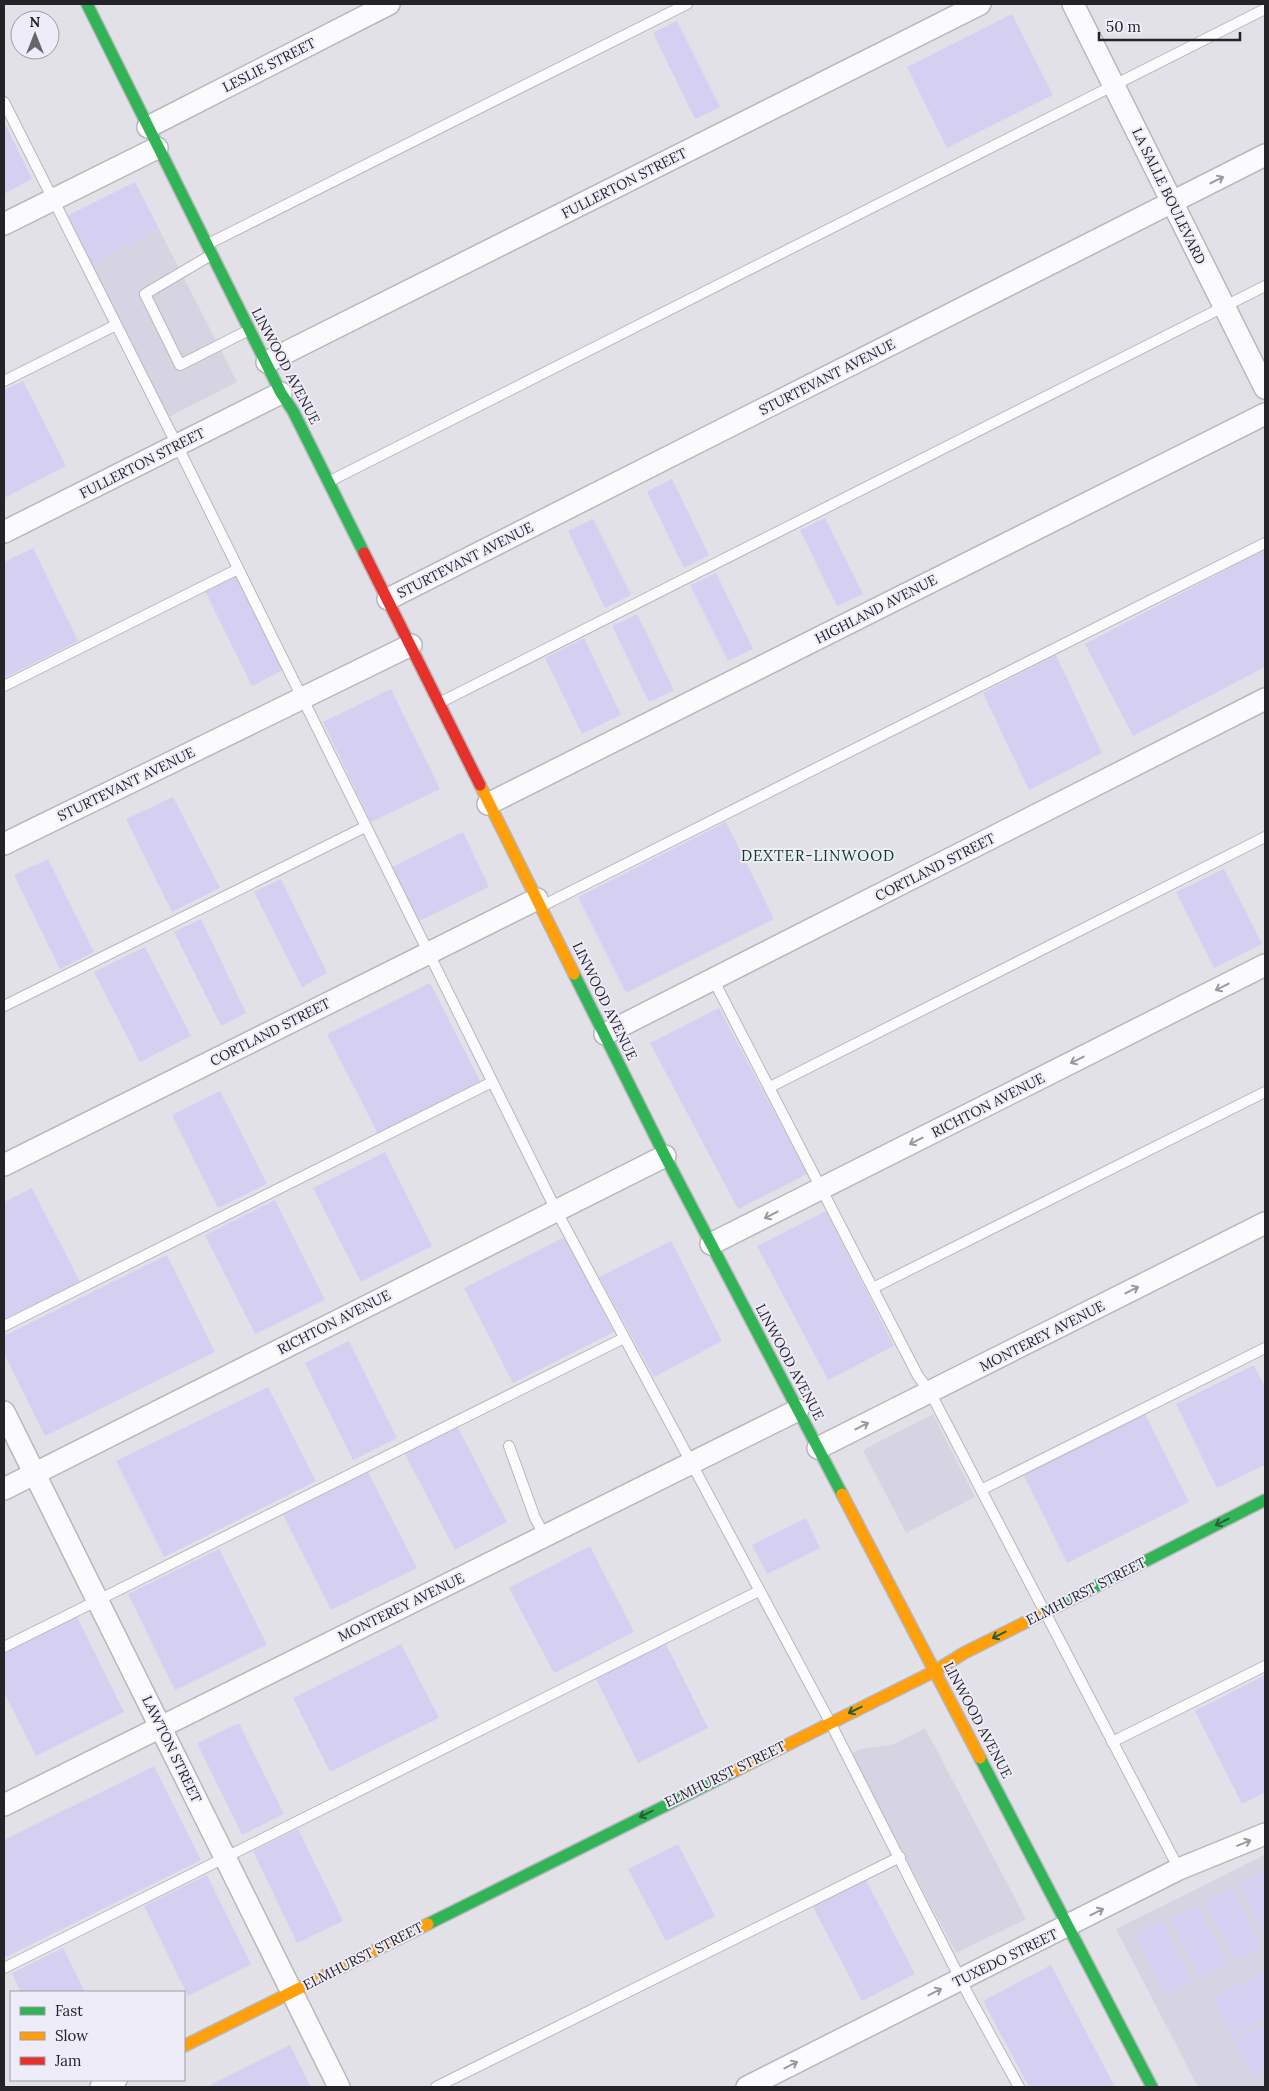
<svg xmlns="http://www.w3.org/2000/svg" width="1269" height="2091" font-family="Lora,serif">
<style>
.built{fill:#d6d4e2}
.green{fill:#d5d0f2}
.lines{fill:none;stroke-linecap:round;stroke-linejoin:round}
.lane-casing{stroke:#b8b7bc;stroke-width:12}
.street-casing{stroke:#b8b7bc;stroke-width:24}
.fast-casing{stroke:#b8b7bc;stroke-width:14}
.slow-casing{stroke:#b8b7bc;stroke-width:14}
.jam-casing{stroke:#b8b7bc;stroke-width:14}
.lane{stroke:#fbfafc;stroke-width:10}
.street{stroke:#fbfafc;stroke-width:21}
.fast{stroke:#30b455;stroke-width:11}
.slow{stroke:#ff9f0a;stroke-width:11}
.jam{stroke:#e5322d;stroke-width:11}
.oneway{stroke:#9a9a9d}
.oneway2{stroke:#295e3a}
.labels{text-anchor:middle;stroke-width:4;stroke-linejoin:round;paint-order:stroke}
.street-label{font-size:14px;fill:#242428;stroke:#edecf8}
.neighbourhood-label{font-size:15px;letter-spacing:1px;fill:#0e401d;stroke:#edecf8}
</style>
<rect width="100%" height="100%" fill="#e2e1e8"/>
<g class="built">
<path d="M159 229 237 382 169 417 91 264Z"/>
<path d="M933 1414 975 1497 906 1533 863 1450Z"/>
<path d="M925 1728 1026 1919 956 1953 851 1754 861 1749 892 1745Z"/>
<path d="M1265 1855V2087H1198L1116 1929Z"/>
</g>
<g class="green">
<path d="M1012 14 1053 95 947 148 907 67Z"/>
<path d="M677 21 720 107 695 119 653 33Z"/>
<path d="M4 122 32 179 4 194Z"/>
<path d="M135 182 159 229 91 264 67 216Z"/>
<path d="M23 381 66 466 4 498V390Z"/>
<path d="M672 479 709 555 684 568 647 492Z"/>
<path d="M825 518 863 594 837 606 800 530Z"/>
<path d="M593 519 631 595 605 608 568 531Z"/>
<path d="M33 548 78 641 4 678V562Z"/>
<path d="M1265 549V667L1133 736 1085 644Z"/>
<path d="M716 573 753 649 728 661 690 585Z"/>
<path d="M237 575 283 670 252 686 205 591Z"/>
<path d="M637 614 674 690 649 702 612 626Z"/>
<path d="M584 638 621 715 582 734 545 658Z"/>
<path d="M1056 655 1102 753 1029 790 983 693Z"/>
<path d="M391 689 440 789 371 822 323 722Z"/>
<path d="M173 797 220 888 172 912 126 819Z"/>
<path d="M726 822 774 919 626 993 578 897Z"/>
<path d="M463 832 489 887 419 921 392 867Z"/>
<path d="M48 859 94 952 60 969 14 875Z"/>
<path d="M1224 869 1262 944 1214 968 1176 892Z"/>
<path d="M281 879 327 973 302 987 254 892Z"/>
<path d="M201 919 246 1013 221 1026 174 932Z"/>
<path d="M145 947 191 1036 140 1062 94 972Z"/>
<path d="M430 983 481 1083 378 1134 327 1034Z"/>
<path d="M719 1008 807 1174 738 1209 650 1043Z"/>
<path d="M220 1091 267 1184 218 1208 172 1115Z"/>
<path d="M385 1152 432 1246 361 1282 313 1188Z"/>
<path d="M32 1188 80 1282 4 1319V1202Z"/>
<path d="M275 1200 325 1300 255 1334 205 1235Z"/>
<path d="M826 1211 894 1346 828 1380 757 1246Z"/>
<path d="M565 1237 614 1332 513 1383 464 1288Z"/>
<path d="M671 1241 722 1341 654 1377 599 1277Z"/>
<path d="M167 1255 215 1352 45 1436 4 1353V1336Z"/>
<path d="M349 1341 397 1438 353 1460 305 1363Z"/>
<path d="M1254 1365 1265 1387V1465L1217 1488 1176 1404Z"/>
<path d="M268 1387 316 1481 164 1557 116 1461Z"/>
<path d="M1145 1414 1189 1502 1067 1563 1023 1474Z"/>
<path d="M457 1426 507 1522 455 1550 405 1454Z"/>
<path d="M368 1472 417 1568 331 1610 283 1515Z"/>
<path d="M806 1518 820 1548 767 1574 752 1545Z"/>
<path d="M590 1546 634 1632 554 1673 509 1588Z"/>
<path d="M219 1549 267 1645 175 1690 128 1594Z"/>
<path d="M76 1615 124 1712 36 1756 4 1692V1652Z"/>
<path d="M665 1642 708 1728 638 1763 595 1677Z"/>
<path d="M401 1644 439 1718 330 1772 293 1698Z"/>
<path d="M1265 1675V1792L1242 1804 1195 1711Z"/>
<path d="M239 1723 284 1814 242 1835 197 1743Z"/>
<path d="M154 1766 201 1860 4 1958V1840Z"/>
<path d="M298 1829 343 1921 297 1943 253 1851Z"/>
<path d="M678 1844 715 1916 666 1941 628 1869Z"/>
<path d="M1265 1871V1936L1240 1884Z"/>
<path d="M207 1875 251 1964 188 1996 144 1906Z"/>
<path d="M866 1880 915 1974 862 2001 813 1907Z"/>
<path d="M1233 1888 1262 1948 1235 1961 1205 1902Z"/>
<path d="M1198 1905 1228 1965 1200 1978 1170 1918Z"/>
<path d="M1163 1921 1193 1981 1165 1995 1135 1935Z"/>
<path d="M63 1948 85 1992H21L12 1973Z"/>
<path d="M1051 1965 1115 2087H1029L983 2001Z"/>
<path d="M1265 1972V2019L1232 2036 1213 1997Z"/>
<path d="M1265 2023V2071L1253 2077 1234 2039Z"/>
<path d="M290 2045 311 2087H206Z"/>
</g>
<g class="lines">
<g class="lane-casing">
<g id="lane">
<path d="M4 102 177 445 556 1210 830 1722 970 1998 1019 2087"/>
<path d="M208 244 687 4"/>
<path d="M211 255 145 294 180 365 249 330"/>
<path d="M4 381 116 325"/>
<path d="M330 481 1265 9"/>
<path d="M4 686 238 569"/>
<path d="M439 703 1265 286"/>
<path d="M542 906 1265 543"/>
<path d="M713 979 918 1376 930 1392 1179 1869"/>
<path d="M4 1006 365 827"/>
<path d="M770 1087 1265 837"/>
<path d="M873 1288 1265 1092"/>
<path d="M4 1326 492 1082"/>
<path d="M509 1446 535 1518 545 1536"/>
<path d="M981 1490 1265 1348"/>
<path d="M4 1647 624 1338"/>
<path d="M1112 1742 1265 1666"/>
<path d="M4 1968 759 1591"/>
<path d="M436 2087 900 1857"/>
</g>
</g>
<g class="street-casing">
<g id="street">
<path d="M1073 4 1265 388"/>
<path d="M148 127 389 4"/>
<path d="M4 224 157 148"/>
<path d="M267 362 980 4"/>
<path d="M4 532 281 393"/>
<path d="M388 599 1265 155"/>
<path d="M488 804 1265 414"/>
<path d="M4 844 411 645"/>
<path d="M605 1034 1265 699"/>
<path d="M4 1165 537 899"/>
<path d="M711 1244 1265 965"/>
<path d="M4 1412 339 2087"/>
<path d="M818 1448 1265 1223"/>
<path d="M4 1489 665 1156"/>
<path d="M4 1805 798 1410"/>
<path d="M101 2087 116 2080"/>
<path d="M747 2087 1179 1869 1265 1834"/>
</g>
</g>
<g class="fast-casing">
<g id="fast">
<path d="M87 4 281 393 293 411 364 553"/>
<path d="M574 974 665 1156 842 1494"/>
<path d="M1040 1615 1265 1500"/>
<path d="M980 1758 1152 2087"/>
<path d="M428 1924 737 1770"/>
</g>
</g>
<g class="slow-casing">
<g id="slow">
<path d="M480 785 574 974"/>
<path d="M842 1494 980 1758"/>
<path d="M737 1770 935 1671 964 1653 1040 1615"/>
<path d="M184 2046 428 1924"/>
</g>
</g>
<g class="jam-casing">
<path id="jam" d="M364 553 480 785"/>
</g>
<use href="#lane" class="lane"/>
<use href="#street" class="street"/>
<use href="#fast" class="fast"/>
<use href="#slow" class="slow"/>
<use href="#jam" class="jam"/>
</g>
<defs><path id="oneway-shaft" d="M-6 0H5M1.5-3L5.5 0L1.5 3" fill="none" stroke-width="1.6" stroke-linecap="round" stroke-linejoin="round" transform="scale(1.25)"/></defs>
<g class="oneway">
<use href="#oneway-shaft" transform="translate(1217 180) rotate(-27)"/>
<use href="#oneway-shaft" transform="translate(1222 987) rotate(153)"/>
<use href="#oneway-shaft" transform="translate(1077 1060) rotate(153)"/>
<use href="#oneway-shaft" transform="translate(916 1141) rotate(153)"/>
<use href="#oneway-shaft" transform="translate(771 1215) rotate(153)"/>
<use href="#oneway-shaft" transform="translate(1132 1290) rotate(-27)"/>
<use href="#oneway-shaft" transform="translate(862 1426) rotate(-27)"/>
<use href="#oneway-shaft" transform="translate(1244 1843) rotate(-22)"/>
<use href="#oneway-shaft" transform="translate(1097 1912) rotate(-27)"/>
<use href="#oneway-shaft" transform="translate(935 1992) rotate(-27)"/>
<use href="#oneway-shaft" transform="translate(791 2065) rotate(-27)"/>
</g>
<g class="oneway2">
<use href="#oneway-shaft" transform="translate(1222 1522) rotate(153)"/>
<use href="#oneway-shaft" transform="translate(999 1635) rotate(153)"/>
<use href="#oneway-shaft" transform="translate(855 1710) rotate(154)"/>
<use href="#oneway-shaft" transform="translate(646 1814) rotate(154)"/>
</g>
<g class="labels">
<g class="street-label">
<text transform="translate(269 65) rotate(-27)" y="5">LESLIE STREET</text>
<text transform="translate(624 183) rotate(-27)" y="5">FULLERTON STREET</text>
<text transform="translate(1169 196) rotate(64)" y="5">LA SALLE BOULEVARD</text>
<text transform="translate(286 366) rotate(62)" y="5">LINWOOD AVENUE</text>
<text transform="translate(827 377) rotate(-27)" y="5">STURTEVANT AVENUE</text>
<text transform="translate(142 463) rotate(-27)" y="5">FULLERTON STREET</text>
<text transform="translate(465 560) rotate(-27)" y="5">STURTEVANT AVENUE</text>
<text transform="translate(876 609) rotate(-27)" y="5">HIGHLAND AVENUE</text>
<text transform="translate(126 784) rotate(-26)" y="5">STURTEVANT AVENUE</text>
<text transform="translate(935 867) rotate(-27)" y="5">CORTLAND STREET</text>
<text transform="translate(605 1001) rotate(64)" y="5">LINWOOD AVENUE</text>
<text transform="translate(270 1032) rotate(-27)" y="5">CORTLAND STREET</text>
<text transform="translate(988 1105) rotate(-27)" y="5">RICHTON AVENUE</text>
<text transform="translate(334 1322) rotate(-27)" y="5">RICHTON AVENUE</text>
<text transform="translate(1042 1336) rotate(-27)" y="5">MONTEREY AVENUE</text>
<text transform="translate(790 1362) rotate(62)" y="5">LINWOOD AVENUE</text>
<text transform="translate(1086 1591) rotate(-27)" y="5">ELMHURST STREET</text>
<text transform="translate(401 1607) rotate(-26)" y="5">MONTEREY AVENUE</text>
<text transform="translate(978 1720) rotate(62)" y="5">LINWOOD AVENUE</text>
<text transform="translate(172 1749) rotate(64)" y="5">LAWTON STREET</text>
<text transform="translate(725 1774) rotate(-26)" y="5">ELMHURST STREET</text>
<text transform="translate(363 1956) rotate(-27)" y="5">ELMHURST STREET</text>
<text transform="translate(1005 1958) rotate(-26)" y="5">TUXEDO STREET</text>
</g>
<g class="neighbourhood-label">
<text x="818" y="861">DEXTER-LINWOOD</text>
</g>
</g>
<rect width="1269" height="2091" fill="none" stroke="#242428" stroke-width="10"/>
<rect x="10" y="1991" width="175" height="90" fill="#edecf8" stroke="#9d9ca5"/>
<rect x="20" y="2007" width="25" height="8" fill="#30b455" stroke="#9d9ca5"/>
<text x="55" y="2016" font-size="15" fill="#242428">Fast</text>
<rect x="20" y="2032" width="25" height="8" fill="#ff9f0a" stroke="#9d9ca5"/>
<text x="55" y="2041" font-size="15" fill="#242428">Slow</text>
<rect x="20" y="2057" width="25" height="8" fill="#e5322d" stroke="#9d9ca5"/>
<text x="55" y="2066" font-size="15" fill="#242428">Jam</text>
<g transform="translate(35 35)"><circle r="24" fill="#edecf8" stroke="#9d9ca5"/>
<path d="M0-4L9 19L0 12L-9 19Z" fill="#66666b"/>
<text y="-8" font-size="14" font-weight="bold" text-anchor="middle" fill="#242428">N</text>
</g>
<path d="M1099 32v8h141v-8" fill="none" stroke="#242428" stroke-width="2.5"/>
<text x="1106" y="32" font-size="15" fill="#242428" stroke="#edecf8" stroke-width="4" paint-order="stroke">50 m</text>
</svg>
